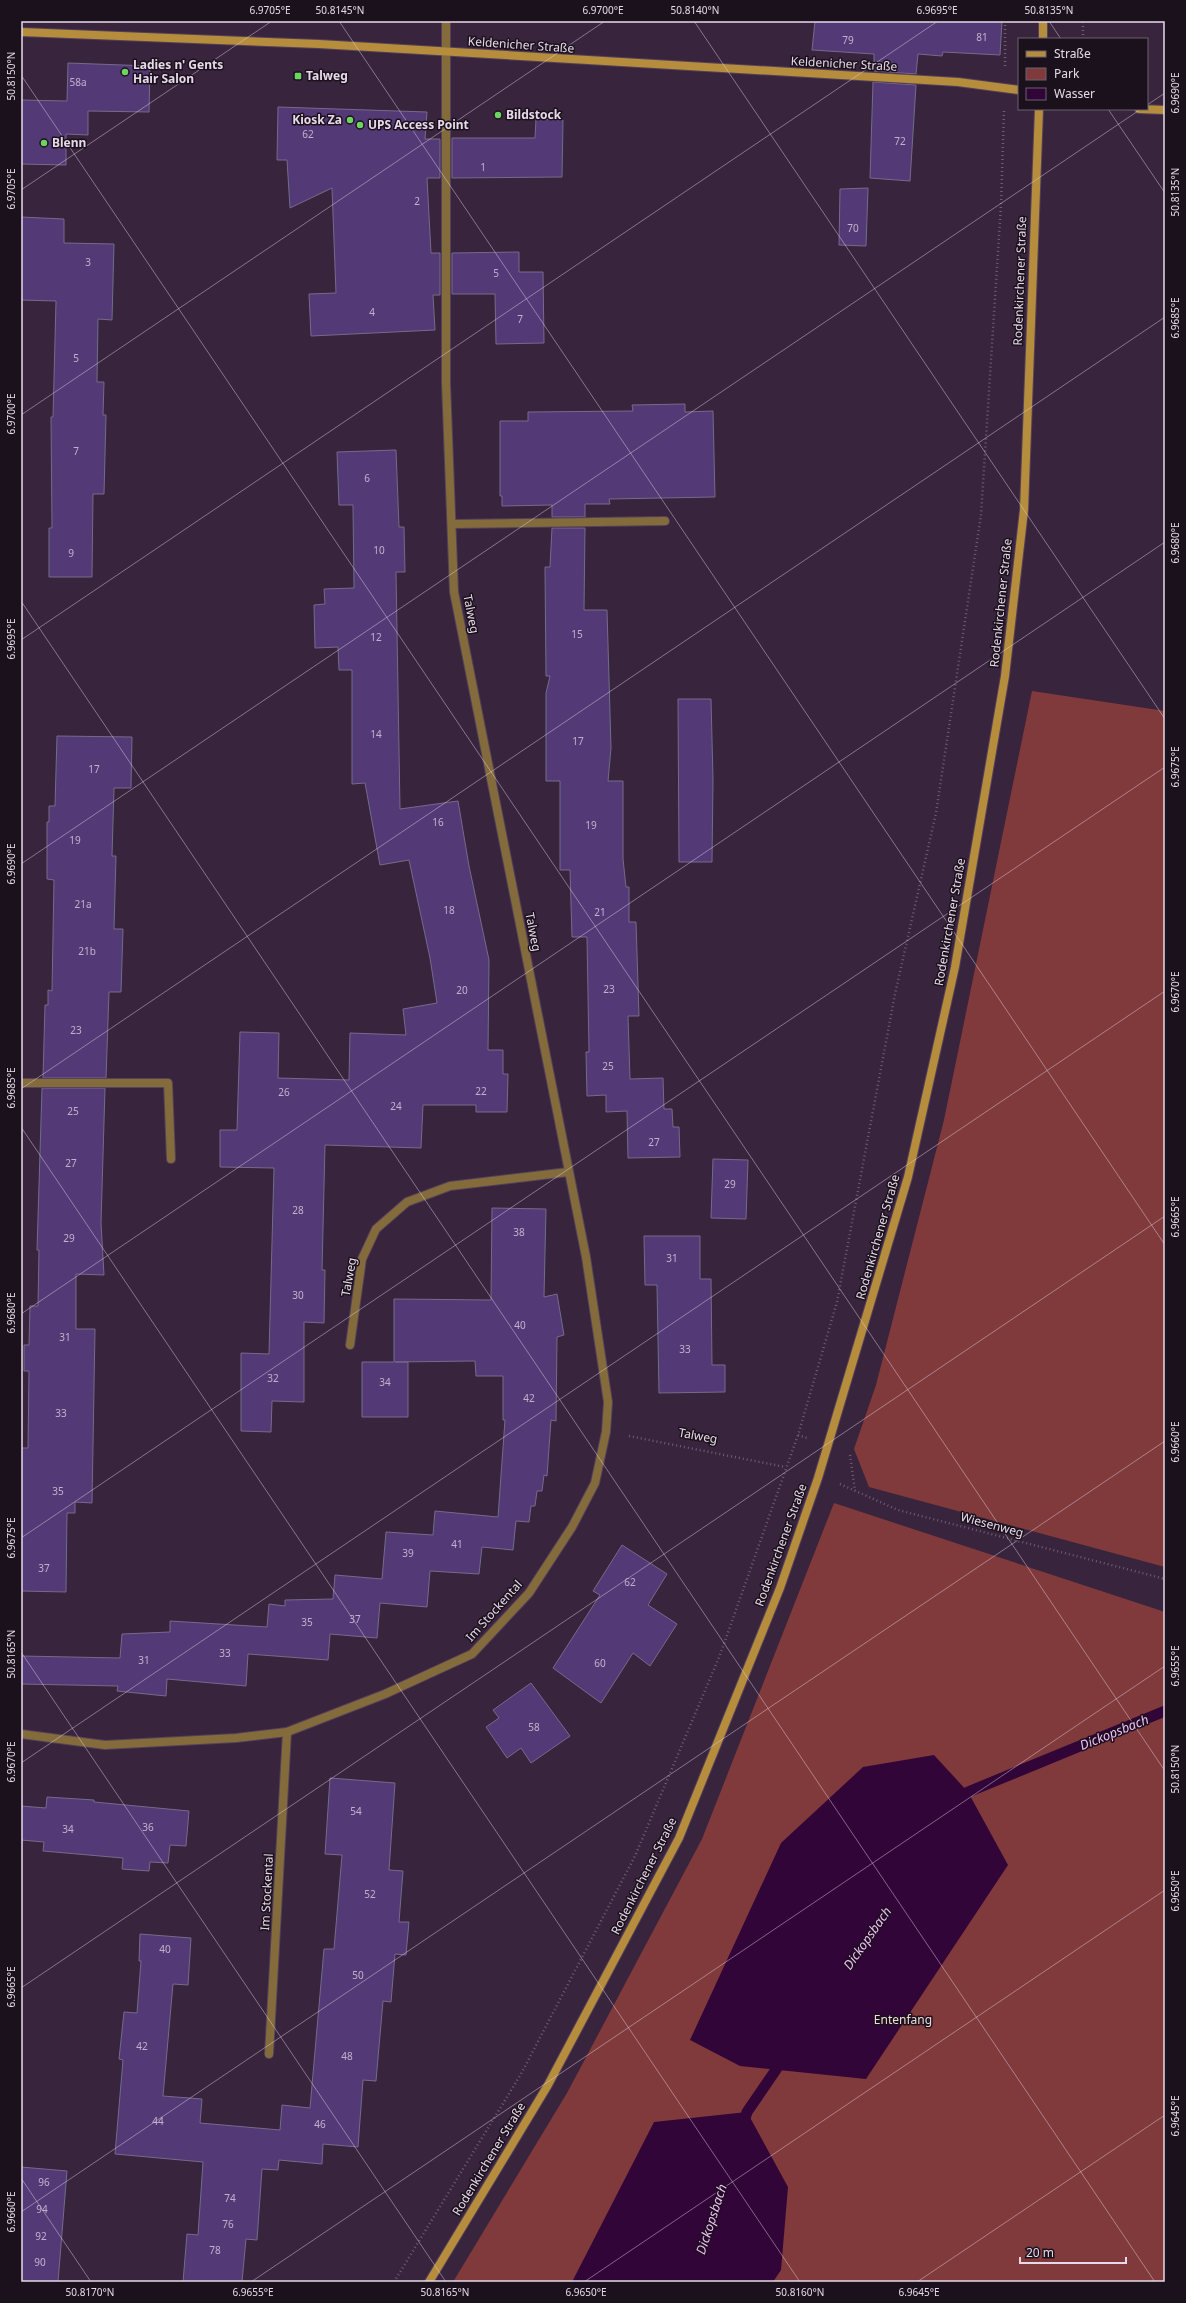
<svg xmlns="http://www.w3.org/2000/svg" width="1186" height="2303" font-family="'Noto Sans',sans-serif">
<style>
.green{fill:#813a3b}
.water{fill:#320539}
.lines{fill:none;stroke-linecap:round;stroke-linejoin:round}
.stream{stroke:#320539;stroke-width:11}
.building{fill:#533a76;stroke:#766a8b}
.lane-casing{stroke:#554159;stroke-width:10}
.street-casing{stroke:#554159;stroke-width:10}
.secondary-casing{stroke:#554159;stroke-width:10}
.path{stroke:#705d73;stroke-width:2.5;stroke-dasharray:1 3;stroke-linecap:butt}
.lane{stroke:#846b3c;stroke-width:8}
.street{stroke:#846b3c;stroke-width:8}
.secondary{stroke:#b58d3c;stroke-width:8}
.ticks{fill:none;stroke:#e7d9e9;stroke-width:1;stroke-opacity:0.45}
.poi-dot{fill:#6dd361;stroke:#1b111c;stroke-width:1.5}
.labels{text-anchor:middle;stroke-width:3;stroke-linejoin:round;paint-order:stroke}
.number-label{font-size:10px;fill:#c2b1cc}
.street-label{font-size:12px;fill:#e7d9e9;stroke:#1b111c}
.poi-label{font-size:12px;font-weight:bold;fill:#e7d9e9;stroke:#1b111c;text-anchor:start}
.park-label{font-size:12px;fill:#f2dad9;stroke:#1b111c}
.water-label{font-size:13px;font-style:italic;fill:#f4bdfd;stroke:#1b111c}
.neatline{fill:none;stroke:#e7d9e9;stroke-width:1.5}
.ticks-label{font-size:10px;text-anchor:middle;fill:#e7d9e9}
</style>
<rect width="100%" height="100%" fill="#39243d"/>
<g class="green">
<path d="M1032 691 1165 711V1567L869 1487 854 1449 876 1385 944 1120Z"/>
<path d="M834 1503 1165 1612V2282H453L567 2093 702 1839Z"/>
</g>
<g class="water">
<path d="M934 1755 968 1792 1008 1865 866 2079 740 2066 690 2040 781 1843 863 1767Z"/>
<path d="M747 2112 788 2187 781 2270 773 2282H572L654 2122Z"/>
</g>
<g class="lines">
<g class="stream">
<path d="M960 1804 968 1792 1165 1711"/>
<path d="M742 2127 747 2112 784 2058"/>
</g>
</g>
<g class="building">
<path d="M815 21H1002L1000 55 943 52 942 56 918 54 916 74 874 71V54L812 50Z"/>
<path d="M68 63 150 66 149 112 88 111V135L66 134V165L21 164V100L67 101Z"/>
<path d="M873 82 916 85 910 181 870 178Z"/>
<path d="M278 107 427 112 425 139H440V178H427L431 253H440V295H433L435 330 311 336 309 294 336 293 332 188 290 208 287 160H277Z"/>
<path d="M536 119 563 120 562 177 452 178V138H535Z"/>
<path d="M868 188 866 246 839 245 840 189Z"/>
<path d="M21 217 64 219V243L114 244 112 320 98 319 97 382H104L103 415H106L104 494H93L92 577H49V528H52L51 417H53L56 301 21 300Z"/>
<path d="M519 252V272H543L544 343 496 344 495 294H452V253Z"/>
<path d="M685 404V412L713 411 715 497 609 499 610 504H585V517H552V505L502 506V496H500V421H528V412L633 411 632 405Z"/>
<path d="M396 450 399 527H404L405 572H396L400 809 458 801 469 866 489 960 488 1050H503V1074H508L507 1112H476V1105H423L421 1148 325 1145 322 1270H325L324 1323 304 1322V1402L272 1401 271 1432 241 1431V1353L269 1354 274 1168 220 1167V1130H237L240 1032 279 1033 278 1078 349 1080 350 1033 406 1035 403 1009 437 1003 430 958 409 860 380 865 365 783 352 784V670H339L338 647 315 648 314 605 325 604 324 589 354 588 353 505H339L337 452Z"/>
<path d="M552 528H585L584 610H607L611 748 608 781H623V859L626 887H629V922H636L639 1016H628L630 1079 663 1078 664 1109H672L673 1127H679L680 1157 628 1158 627 1111 606 1112V1095L587 1096 586 1052H589L587 937H572L570 870H560V781H546V693L550 676H546L545 567H550Z"/>
<path d="M678 699H711L713 779 712 862H679Z"/>
<path d="M57 736 132 737 131 788H114L112 856H116L114 929H123L121 992H109L106 1078H43L45 1005H48V990L52 991 54 880 47 879V822H49V806H55Z"/>
<path d="M42 1088H105L101 1223 104 1275 76 1274V1329H95L92 1503 75 1502V1513H67L66 1592 21 1591V1448H28L29 1371H24V1345H29L30 1306H38L39 1250H37Z"/>
<path d="M713 1159 748 1160 746 1219 711 1218Z"/>
<path d="M492 1208 546 1209 544 1297 557 1294 564 1335 557 1337 556 1421 551 1420 547 1476 544 1475 542 1491H537L535 1506H531L529 1522 516 1521 513 1550 482 1547 479 1574 430 1571 427 1607 380 1603 377 1638 330 1634 328 1660 248 1654 246 1686 167 1679 166 1696 117 1691 118 1686 21 1684V1656L120 1658 122 1634 170 1632V1621L267 1627 269 1604 285 1606V1600L333 1599 335 1575 382 1579 386 1532 433 1535 435 1511 498 1517 505 1420H503V1376H476L475 1361 395 1362H408V1417H362V1362H394V1299L491 1300Z"/>
<path d="M644 1236H700V1279H711L712 1365H725V1392L659 1393 657 1285H645Z"/>
<path d="M622 1545 667 1574 648 1605 677 1624 650 1666 633 1653 601 1703 553 1668 600 1595 593 1591Z"/>
<path d="M531 1683 570 1736 531 1763 521 1748 507 1758 486 1727 499 1718 493 1710Z"/>
<path d="M330 1778 395 1783 389 1870 403 1871 399 1922H409L406 1955 395 1954 391 2002 383 2001 376 2081 363 2080 358 2147 323 2144 322 2164 279 2160 278 2170 262 2169 257 2240 246 2239 242 2282H183L187 2234 198 2235 203 2162 115 2154 123 2060 119 2059 124 2012 137 2013 141 1961H139L140 1934 191 1938 188 1985 173 1984 163 2096 202 2099 200 2123 280 2130 282 2105 310 2108 324 1949H334L342 1855 325 1854Z"/>
<path d="M47 1797 94 1800V1802L189 1811 186 1846 170 1845 168 1863 150 1862 149 1871 122 1869 123 1858 43 1851 44 1842 21 1840V1806L46 1808Z"/>
<path d="M21 2167 67 2171 58 2282H21Z"/>
</g>
<g class="lines">
<g class="lane-casing">
<g id="lane">
<path d="M452 524 665 521"/>
<path d="M21 1083H168L171 1159"/>
</g>
</g>
<g class="street-casing">
<g id="street">
<path d="M350 1345 362 1259 376 1229 407 1202 450 1186 568 1172"/>
<path d="M21 1734 105 1745 236 1738 287 1732 385 1694 472 1654 529 1593 572 1527 595 1483 606 1432 608 1402 586 1257 454 592 446 383V21"/>
<path d="M269 2054 287 1732"/>
</g>
</g>
<g class="secondary-casing">
<g id="secondary">
<path d="M21 32 319 44 958 82 1019 90"/>
<path d="M1043 39V21"/>
<path d="M1139 109 1165 110"/>
<path d="M429 2282 548 2085 679 1838 780 1588 818 1478 908 1177 955 967 1005 676 1024 510 1039 109"/>
</g>
</g>
<g class="path">
<path d="M1083 39V21"/>
<path d="M1005 66V21"/>
<path d="M798 1435 807 1438"/>
<path d="M629 1436 785 1467"/>
<path d="M850 1455 855 1491"/>
<path d="M840 1484 898 1510 1165 1579"/>
<path d="M394 2282 521 2074 635 1856 720 1655 798 1435 837 1302 895 994 936 813 981 515 1001 205 1004 111"/>
</g>
<use href="#lane" class="lane"/>
<use href="#street" class="street"/>
<use href="#secondary" class="secondary"/>
</g>
<path class="ticks" d="M339 21 1165 1245M694 21 1165 719M1049 21 1061 39M21 75 1165 1771M1147 105 1165 93M1108 109 1165 193M21 190 272 21M21 415 605 21M21 601 1155 2282M21 640 938 21M21 864 1141 109M21 1089 1165 317M21 1127 800 2282M21 1314 1165 542M21 1538 1165 767M21 1652 446 2282M21 1763 1165 991M21 1988 1165 1216M21 2178 91 2282M21 2212 1165 1441M251 2282 1165 1666M584 2282 1165 1890M917 2282 1165 2115"/>
<g class="poi-dot">
<circle cx="125" cy="72" r="4"/>
<rect x="294" y="72" width="8" height="8" rx="2"/>
<circle cx="498" cy="115" r="4"/>
<circle cx="350" cy="120" r="4"/>
<circle cx="360" cy="125" r="4"/>
<circle cx="44" cy="143" r="4"/>
</g>
<g class="labels">
<g class="number-label">
<text x="982" y="41">81</text>
<text x="848" y="44">79</text>
<text x="78" y="86">58a</text>
<text x="308" y="138">62</text>
<text x="900" y="145">72</text>
<text x="483" y="171">1</text>
<text x="417" y="205">2</text>
<text x="853" y="232">70</text>
<text x="88" y="266">3</text>
<text x="496" y="277">5</text>
<text x="372" y="316">4</text>
<text x="520" y="323">7</text>
<text x="76" y="362">5</text>
<text x="76" y="455">7</text>
<text x="367" y="482">6</text>
<text x="379" y="554">10</text>
<text x="71" y="557">9</text>
<text x="577" y="638">15</text>
<text x="376" y="641">12</text>
<text x="376" y="738">14</text>
<text x="578" y="745">17</text>
<text x="94" y="773">17</text>
<text x="438" y="826">16</text>
<text x="591" y="829">19</text>
<text x="75" y="844">19</text>
<text x="83" y="908">21a</text>
<text x="449" y="914">18</text>
<text x="600" y="916">21</text>
<text x="87" y="955">21b</text>
<text x="609" y="993">23</text>
<text x="462" y="994">20</text>
<text x="76" y="1034">23</text>
<text x="608" y="1070">25</text>
<text x="481" y="1095">22</text>
<text x="284" y="1096">26</text>
<text x="396" y="1110">24</text>
<text x="73" y="1115">25</text>
<text x="654" y="1146">27</text>
<text x="71" y="1167">27</text>
<text x="730" y="1188">29</text>
<text x="298" y="1214">28</text>
<text x="519" y="1236">38</text>
<text x="69" y="1242">29</text>
<text x="672" y="1262">31</text>
<text x="298" y="1299">30</text>
<text x="520" y="1329">40</text>
<text x="65" y="1341">31</text>
<text x="685" y="1353">33</text>
<text x="273" y="1382">32</text>
<text x="385" y="1386">34</text>
<text x="529" y="1402">42</text>
<text x="61" y="1417">33</text>
<text x="58" y="1495">35</text>
<text x="457" y="1548">41</text>
<text x="408" y="1557">39</text>
<text x="44" y="1572">37</text>
<text x="630" y="1586">62</text>
<text x="355" y="1623">37</text>
<text x="307" y="1626">35</text>
<text x="225" y="1657">33</text>
<text x="144" y="1664">31</text>
<text x="600" y="1667">60</text>
<text x="534" y="1731">58</text>
<text x="356" y="1815">54</text>
<text x="148" y="1831">36</text>
<text x="68" y="1833">34</text>
<text x="370" y="1898">52</text>
<text x="165" y="1953">40</text>
<text x="358" y="1979">50</text>
<text x="142" y="2050">42</text>
<text x="347" y="2060">48</text>
<text x="158" y="2125">44</text>
<text x="320" y="2128">46</text>
<text x="44" y="2186">96</text>
<text x="230" y="2202">74</text>
<text x="42" y="2213">94</text>
<text x="228" y="2228">76</text>
<text x="41" y="2240">92</text>
<text x="215" y="2254">78</text>
<text x="40" y="2266">90</text>
</g>
<g class="street-label">
<text transform="translate(521 45) rotate(4)" y="4">Keldenicher Straße</text>
<text transform="translate(844 64) rotate(3)" y="4">Keldenicher Straße</text>
<text transform="translate(1020 281) rotate(-88)" y="4">Rodenkirchener Straße</text>
<text transform="translate(1001 603) rotate(-84)" y="4">Rodenkirchener Straße</text>
<text transform="translate(471 614) rotate(79)" y="4">Talweg</text>
<text transform="translate(950 922) rotate(-80)" y="4">Rodenkirchener Straße</text>
<text transform="translate(533 932) rotate(79)" y="4">Talweg</text>
<text transform="translate(878 1237) rotate(-74)" y="4">Rodenkirchener Straße</text>
<text transform="translate(349 1277) rotate(-80)" y="4">Talweg</text>
<text transform="translate(698 1436) rotate(10)" y="4">Talweg</text>
<text transform="translate(992 1525) rotate(15)" y="4">Wiesenweg</text>
<text transform="translate(781 1545) rotate(-70)" y="4">Rodenkirchener Straße</text>
<text transform="translate(494 1611) rotate(-48)" y="4">Im Stockental</text>
<text transform="translate(644 1876) rotate(-63)" y="4">Rodenkirchener Straße</text>
<text transform="translate(267 1892) rotate(-87)" y="4">Im Stockental</text>
<text transform="translate(489 2159) rotate(-59)" y="4">Rodenkirchener Straße</text>
</g>
<g class="poi-label">
<text x="133" y="69">Ladies n' Gents<tspan x="133" dy="14">Hair Salon</tspan></text>
<text x="306" y="80">Talweg</text>
<text x="506" y="119">Bildstock</text>
<text x="342" y="124" text-anchor="end">Kiosk Za</text>
<text x="368" y="129">UPS Access Point</text>
<text x="52" y="147">Blenn</text>
</g>
<g class="park-label">
<text x="903" y="2024">Entenfang</text>
</g>
<g class="water-label">
<text transform="translate(1114 1732) rotate(-22)" y="5">Dickopsbach</text>
<text transform="translate(867 1938) rotate(-55)" y="5">Dickopsbach</text>
<text transform="translate(711 2219) rotate(-72)" y="5">Dickopsbach</text>
</g>
</g>
<rect width="1186" height="2303" fill="none" stroke="#1b111c" stroke-width="44"/>
<rect x="1018" y="38" width="130" height="72" fill="#1b111c" stroke="#6d616e"/>
<rect x="1026" y="51" width="20" height="6" fill="#b58d3c" stroke="#6d616e"/>
<text x="1054" y="58" font-size="12" fill="#e7d9e9">Straße</text>
<rect x="1026" y="68" width="20" height="12" fill="#813a3b" stroke="#6d616e"/>
<text x="1054" y="78" font-size="12" fill="#e7d9e9">Park</text>
<rect x="1026" y="88" width="20" height="12" fill="#320539" stroke="#6d616e"/>
<text x="1054" y="98" font-size="12" fill="#e7d9e9">Wasser</text>
<path d="M1020 2257v6h106v-6" fill="none" stroke="#e7d9e9" stroke-width="2"/>
<text x="1026" y="2257" font-size="12" fill="#e7d9e9" stroke="#1b111c" stroke-width="3" paint-order="stroke">20 m</text>
<rect x="22" y="22" width="1142" height="2259" class="neatline"/>
<g class="ticks-label">
<text x="270" y="14">6.9705°E</text>
<text x="340" y="14">50.8145°N</text>
<text x="603" y="14">6.9700°E</text>
<text x="695" y="14">50.8140°N</text>
<text x="937" y="14">6.9695°E</text>
<text x="1049" y="14">50.8135°N</text>
<text transform="translate(11 76) rotate(-90)" y="4">50.8150°N</text>
<text transform="translate(1175 93) rotate(-90)" y="4">6.9690°E</text>
<text transform="translate(11 189) rotate(-90)" y="4">6.9705°E</text>
<text transform="translate(1175 192) rotate(-90)" y="4">50.8135°N</text>
<text transform="translate(1175 318) rotate(-90)" y="4">6.9685°E</text>
<text transform="translate(11 414) rotate(-90)" y="4">6.9700°E</text>
<text transform="translate(1175 543) rotate(-90)" y="4">6.9680°E</text>
<text transform="translate(11 639) rotate(-90)" y="4">6.9695°E</text>
<text transform="translate(1175 767) rotate(-90)" y="4">6.9675°E</text>
<text transform="translate(11 864) rotate(-90)" y="4">6.9690°E</text>
<text transform="translate(1175 992) rotate(-90)" y="4">6.9670°E</text>
<text transform="translate(11 1088) rotate(-90)" y="4">6.9685°E</text>
<text transform="translate(1175 1217) rotate(-90)" y="4">6.9665°E</text>
<text transform="translate(11 1313) rotate(-90)" y="4">6.9680°E</text>
<text transform="translate(1175 1442) rotate(-90)" y="4">6.9660°E</text>
<text transform="translate(11 1538) rotate(-90)" y="4">6.9675°E</text>
<text transform="translate(11 1654) rotate(-90)" y="4">50.8165°N</text>
<text transform="translate(1175 1666) rotate(-90)" y="4">6.9655°E</text>
<text transform="translate(11 1762) rotate(-90)" y="4">6.9670°E</text>
<text transform="translate(1175 1769) rotate(-90)" y="4">50.8150°N</text>
<text transform="translate(1175 1891) rotate(-90)" y="4">6.9650°E</text>
<text transform="translate(11 1987) rotate(-90)" y="4">6.9665°E</text>
<text transform="translate(1175 2116) rotate(-90)" y="4">6.9645°E</text>
<text transform="translate(11 2212) rotate(-90)" y="4">6.9660°E</text>
<text x="90" y="2296">50.8170°N</text>
<text x="253" y="2296">6.9655°E</text>
<text x="445" y="2296">50.8165°N</text>
<text x="586" y="2296">6.9650°E</text>
<text x="800" y="2296">50.8160°N</text>
<text x="919" y="2296">6.9645°E</text>
</g>
</svg>
